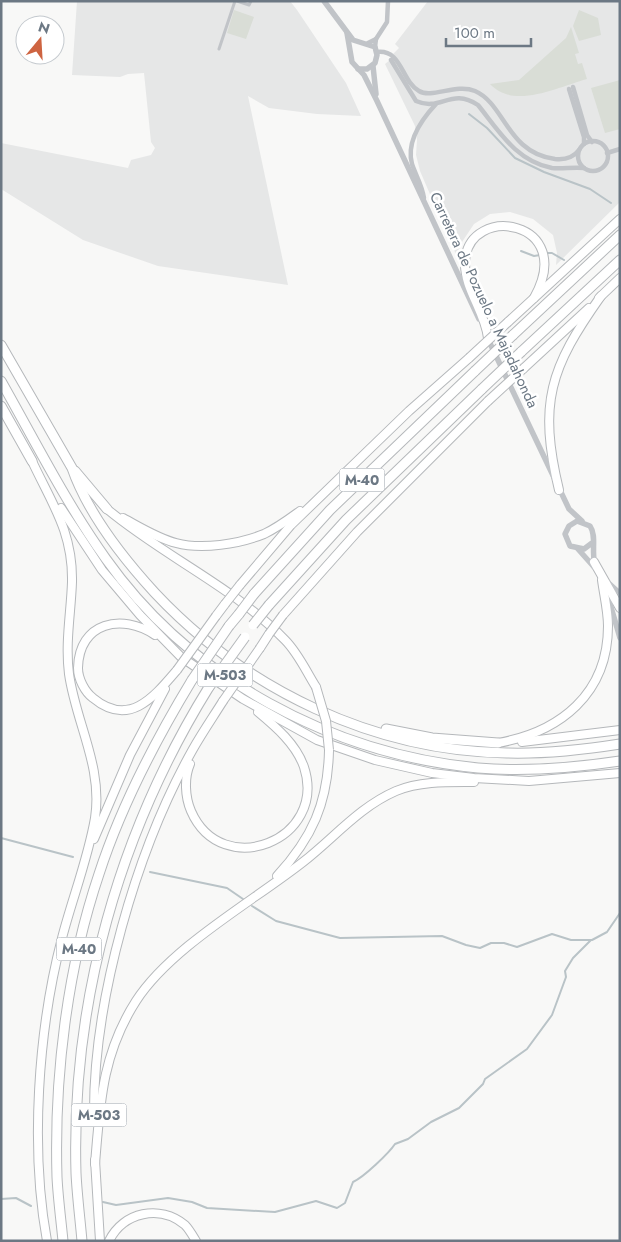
<svg xmlns="http://www.w3.org/2000/svg" width="621" height="1242" font-family="Jost,sans-serif">
<style>
.built{fill:#e6e7e7}
.green{fill:#d9ddd6}
.lines{fill:none;stroke-linecap:round;stroke-linejoin:round}
.stream{stroke:#b9c3c7;stroke-width:2}
.trunk-casing{stroke:#b5b8bb;stroke-width:10}
.motorway-casing{stroke:#b5b8bb;stroke-width:11}
.pedestrian{stroke:#c1c4c8;stroke-width:3}
.minor{stroke:#c1c4c8;stroke-width:4.5}
.tertiary{stroke:#c1c4c8;stroke-width:5.5}
.trunk{stroke:#fff;stroke-width:8}
.motorway{stroke:#fff;stroke-width:9}
.trunk-bridge-casing{stroke:#b5b8bb;stroke-width:10;stroke-linecap:butt}
.motorway-bridge-casing{stroke:#b5b8bb;stroke-width:11;stroke-linecap:butt}
.trunk-bridge{stroke:#fff;stroke-width:8}
.motorway-bridge{stroke:#fff;stroke-width:9}
.labels{text-anchor:middle;stroke-width:5;stroke-linejoin:round;paint-order:stroke}
.shield{fill:#fff;stroke:#98a0a9;stroke-width:1}
.shield-label{font-size:14px;font-weight:bold;fill:#6c7884}
.street-label{font-size:15px;fill:#6c7884;stroke:#fff}
</style>
<rect width="100%" height="100%" fill="#f8f8f7"/>
<g class="built">
<path d="M77 1H290L297 10 346 83 361 116 317 114 269 108 248 96 288 285 158 266 83 240 1 189V143L128 168 131 160 151 155 155 148 151 142 144 73 128 74 120 77 72 75Z"/>
<path d="M428 1H620V202L556 265 557 253 553 235 533 219 510 212 490 214 474 224 460 245 458 259 420 171 416 155 417 140 415 126 385 64 395 56 393 54 399 48 395 44Z"/>
</g>
<g class="green">
<path d="M234 10 254 17 246 39 227 33Z"/>
<path d="M579 10 598 18 601 35 579 41 573 26Z"/>
<path d="M571 27 579 53 575 54 578 64 582 63 587 79C558 87 514 110 490 84L519 80 566 38Z"/>
<path d="M620 80V129L605 133 591 88Z"/>
</g>
<g class="lines">
<g class="stream">
<path d="M469 114 487 128 515 158 544 172 590 189 611 203"/>
<path d="M521 251 534 256 540 255"/>
<path d="M547 253H552L564 260"/>
<path d="M1 838 73 857"/>
<path d="M150 872 227 888 243 899"/>
<path d="M252 906 276 921 340 938 442 936 466 945 480 948 491 943H504L517 947 552 934 571 940H592L607 932 620 913"/>
<path d="M1 1199 16 1198 31 1206"/>
<path d="M103 1202 116 1205 168 1198 192 1202 207 1208 275 1212 316 1201 337 1208 345 1203 353 1182C364 1177 389 1153 395 1144L408 1139 431 1122 459 1108 483 1084 485 1079 527 1049 552 1015 566 977 565 971 573 958 591 940"/>
</g>
<g class="trunk-casing">
<g id="trunk">
<path d="M599 298 620 278"/>
<path d="M508 322 620 219"/>
<path d="M488 338C485 311 464 289 465 262 468 202 578 220 534 298"/>
<path d="M524 368 589 308"/>
<path d="M32 461C52 504 73 532 72 582 71 612 65 643 69 674 76 723 103 767 95 818 88 859 72 899 62 938 38 1030 30 1148 47 1241"/>
<path d="M559 490C538 403 550 368 601 296"/>
<path d="M61 508 102 570 140 615 181 657 243 699 317 740 375 760 432 773 474 778 529 781 620 773"/>
<path d="M107 509C163 556 234 587 285 640 298 653 306 671 316 687"/>
<path d="M123 518C140 527 157 538 176 543 202 550 239 544 264 534 277 528 289 519 300 511"/>
<path d="M594 562 620 608"/>
<path d="M240 585 291 525 409 411 469 358"/>
<path d="M283 615 357 532 488 401"/>
<path d="M216 616 225 604"/>
<path d="M155 635C122 613 79 622 78 668 78 679 85 692 93 698 129 728 154 697 177 670"/>
<path d="M260 648 269 634"/>
<path d="M522 742 620 730"/>
<path d="M498 743C560 732 608 694 608 626 608 611 604 595 602 580"/>
<path d="M190 764C184 778 185 797 191 811 222 882 328 840 304 767 296 744 276 727 258 712"/>
<path d="M94 839 130 755 165 689"/>
<path d="M277 876C312 838 328 803 329 750"/>
<path d="M94 1116C93 1001 136 850 193 749 202 733 213 717 223 701"/>
<path d="M95 1160 100 1241"/>
<path d="M95 1164C100 1104 102 1054 136 1001 171 947 252 902 303 862 334 838 359 807 396 791 420 781 449 782 474 782"/>
<path d="M109 1241C123 1212 160 1204 185 1225 189 1229 193 1236 196 1241"/>
</g>
</g>
<g class="motorway-casing">
<g id="motorway">
<path d="M513 335 620 235"/>
<path d="M1 345 72 468C88 514 122 557 155 593 246 690 374 751 507 753 545 754 582 750 620 744"/>
<path d="M521 352 620 260"/>
<path d="M1 381C35 441 66 503 106 559 191 679 332 754 478 768 525 772 573 768 620 761"/>
<path d="M1 406 32 461"/>
<path d="M75 471 107 509"/>
<path d="M254 594 330 510 475 371"/>
<path d="M269 605 346 520 482 389"/>
<path d="M229 626 239 614"/>
<path d="M386 729 432 738 498 743"/>
<path d="M63 1241C61 1220 58 1198 57 1177 54 1077 67 969 99 874 121 806 155 741 192 680"/>
<path d="M82 1241C80 1218 77 1195 76 1173 71 1002 119 832 209 687"/>
</g>
</g>
<g class="pedestrian">
<path d="M237 1 249 5 251 1"/>
<path d="M219 49 235 1"/>
</g>
<g class="minor">
<path d="M376 39 387 22 388 1"/>
<path d="M368 43 376 39 375 47"/>
<path d="M377 52C402 49 401 81 419 91 432 99 456 83 475 91 505 104 507 153 555 159 565 160 573 158 579 150"/>
<path d="M391 60 416 101C441 112 451 87 478 105 499 131 516 161 552 168 562 169 573 167 584 168"/>
<path d="M573 87 587 135 592 142"/>
<path d="M569 89 584 137V144"/>
<circle cx="593" cy="156" r="15"/>
<path d="M607 153 620 149"/>
<path d="M424 198C422 185 416 176 412 164 406 142 422 119 436 104"/>
<path d="M608 582 620 593"/>
</g>
<g class="tertiary">
<path d="M324 1 353 40 375 47 377 55 375 63 367 69H358"/>
<path d="M347 33 352 62 364 75 377 101 479 319"/>
<path d="M373 66 376 94"/>
<path d="M487 337 569 509 582 521"/>
<path d="M592 543 584 549 570 546 565 534 569 526 577 521 590 526C597 536 591 551 595 565"/>
<path d="M578 549 594 567"/>
<path d="M606 590 620 638"/>
</g>
<use href="#trunk" class="trunk"/>
<use href="#motorway" class="motorway"/>
<g class="trunk-bridge-casing">
<g id="trunk-bridge">
<path d="M469 358 508 322"/>
<path d="M488 401 524 368"/>
<path d="M225 604 240 585"/>
<path d="M269 634 283 615"/>
<path d="M177 670 216 616"/>
<path d="M316 687 326 721 329 750"/>
<path d="M223 701 260 648"/>
</g>
</g>
<g class="motorway-bridge-casing">
<g id="motorway-bridge">
<path d="M475 371 513 335"/>
<path d="M482 389 521 352"/>
<path d="M239 614 254 594"/>
<path d="M253 625 269 605"/>
<path d="M192 680 229 626"/>
<path d="M209 687 245 637"/>
</g>
</g>
<use href="#trunk-bridge" class="trunk-bridge"/>
<use href="#motorway-bridge" class="motorway-bridge"/>
</g>
<g class="labels">
<g class="shield">
<rect x="339.5" y="468.5" width="45" height="23" rx="4"/>
<rect x="197.5" y="663.5" width="55" height="23" rx="4"/>
<rect x="56.5" y="937.5" width="45" height="23" rx="4"/>
<rect x="71.5" y="1103.5" width="55" height="23" rx="4"/>
</g>
<g class="shield-label">
<text x="362" y="485">M-40</text>
<text x="225" y="680">M-503</text>
<text x="79" y="954">M-40</text>
<text x="99" y="1120">M-503</text>
</g>
<g class="street-label">
<text transform="translate(484 300) rotate(65)" y="5">Carretera de Pozuelo a Majadahonda</text>
</g>
</g>
<rect width="621" height="1242" fill="none" stroke="#6c7884" stroke-width="5"/>
<g transform="translate(40 40) rotate(18)"><circle r="24" fill="#ffffff" stroke="#c4c9ce"/>
<path d="M0-4L9 19L0 12L-9 19Z" fill="#ce6441"/>
<text y="-8" font-size="14" font-weight="bold" text-anchor="middle" fill="#6c7884">N</text>
</g>
<path d="M446 38v8h85v-8" fill="none" stroke="#6c7884" stroke-width="2.5"/>
<text x="454" y="38" font-size="15" fill="#6c7884" stroke="#ffffff" stroke-width="4" paint-order="stroke">100 m</text>
</svg>
